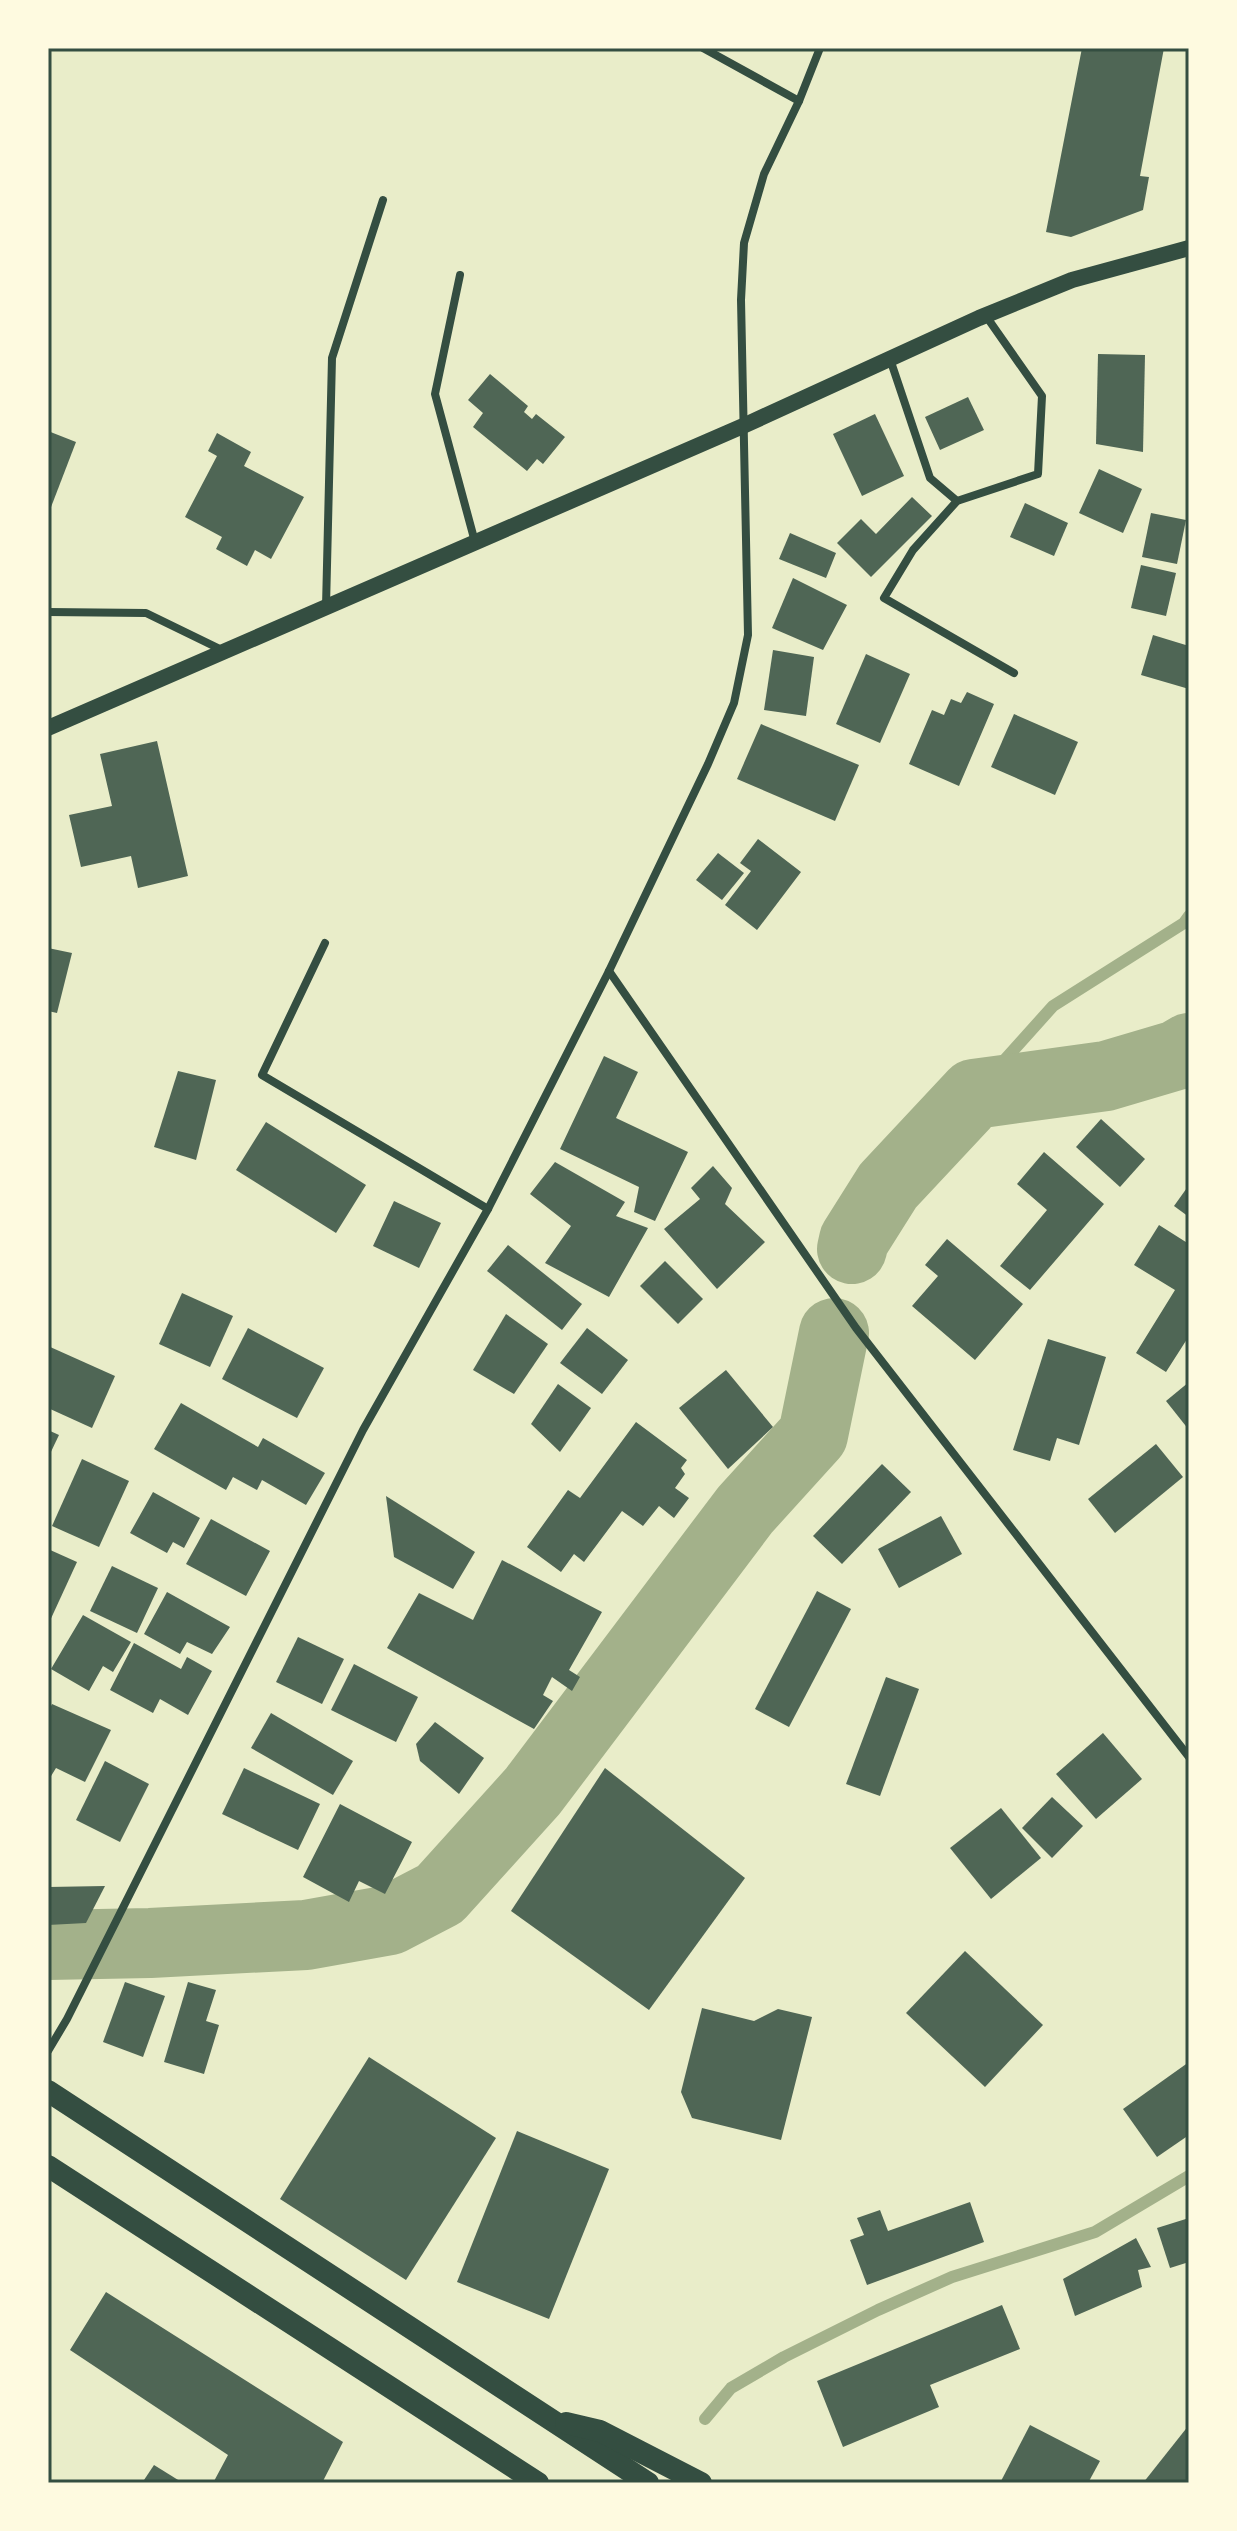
<svg xmlns="http://www.w3.org/2000/svg" width="1237" height="2531" font-family="Karla,sans-serif">
<style>
.lines{fill:none;stroke-linecap:round;stroke-linejoin:round}
.stream{stroke:#a3b18a;stroke-width:12}
.river{stroke:#a3b18a;stroke-width:70}
.building{fill:#4f6655}
.minor{stroke:#344e41;stroke-width:8}
.secondary{stroke:#344e41;stroke-width:16}
.trunk{stroke:#344e41;stroke-width:22}
.neatline{fill:none;stroke:#344e41;stroke-width:3}
</style>
<rect width="100%" height="100%" fill="#e9edc9"/>
<g class="lines">
<g class="stream">
<path d="M974 1094 1053 1006 1184 923 1189 916"/>
<path d="M705 2419 731 2388 784 2357 878 2310 952 2277 1095 2232 1189 2176"/>
</g>
<g class="river">
<path d="M852 1249 854 1240 888 1186 974 1094 1106 1076 1177 1055 1189 1048"/>
<path d="M48 1945 150 1943 306 1935 390 1920 440 1894 533 1791 745 1510 813 1435 834 1333"/>
</g>
</g>
<g class="building">
<path d="M1082 48H1164L1140 176 1149 177 1143 210 1071 237 1046 232Z"/>
<path d="M1098 354 1145 355 1143 452 1096 444Z"/>
<path d="M490 374 528 406 524 412 532 419 536 414 565 437 543 464 537 459 527 471 473 427 483 413 468 400Z"/>
<path d="M968 397 984 430 940 450 925 417Z"/>
<path d="M875 414 904 476 862 496 833 434Z"/>
<path d="M48 431 76 442 48 515Z"/>
<path d="M217 433 251 452 244 466 304 497 271 559 255 550 247 566 216 549 222 537 185 517 217 456 208 451Z"/>
<path d="M1099 469 1142 489 1123 533 1079 513Z"/>
<path d="M912 497 932 516 871 577 837 543 861 519 876 534Z"/>
<path d="M1025 503 1068 523 1054 556 1010 537Z"/>
<path d="M1151 513 1186 520 1177 564 1142 557Z"/>
<path d="M790 533 836 553 826 578 779 559Z"/>
<path d="M1141 565 1176 573 1166 616 1131 608Z"/>
<path d="M793 578 847 605 823 650 772 628Z"/>
<path d="M1153 635 1189 646V689L1141 675Z"/>
<path d="M773 650 814 657 806 716 764 710Z"/>
<path d="M866 654 910 674 880 743 836 724Z"/>
<path d="M967 692 994 704 959 786 909 764 932 710 944 715 951 699 961 703Z"/>
<path d="M1014 714 1078 742 1055 795 991 767Z"/>
<path d="M761 724 859 765 835 821 737 779Z"/>
<path d="M157 741 188 876 138 888 131 856 81 867 69 815 112 806 100 754Z"/>
<path d="M758 839 801 872 757 930 725 905 751 871 740 863Z"/>
<path d="M718 853 744 873 722 900 696 880Z"/>
<path d="M48 948 72 953 57 1013 48 1011Z"/>
<path d="M604 1056 638 1072 616 1118 688 1152 655 1221 634 1212 639 1187 560 1149Z"/>
<path d="M178 1071 216 1080 196 1160 154 1147Z"/>
<path d="M1101 1119 1145 1159 1120 1187 1076 1147Z"/>
<path d="M266 1122 366 1185 336 1233 236 1170Z"/>
<path d="M1044 1152 1104 1204 1030 1290 1000 1266 1047 1210 1017 1184Z"/>
<path d="M555 1162 625 1202 616 1216 648 1228 609 1297 545 1263 571 1226 530 1194Z"/>
<path d="M713 1166 732 1188 725 1204 765 1242 717 1289 664 1229 700 1199 691 1188Z"/>
<path d="M1189 1185V1217L1174 1206Z"/>
<path d="M394 1201 441 1223 419 1268 373 1246Z"/>
<path d="M1159 1225 1189 1244V1336L1166 1372 1136 1353 1175 1290 1134 1265Z"/>
<path d="M947 1239 1023 1304 975 1360 912 1306 938 1276 925 1265Z"/>
<path d="M508 1245 582 1304 562 1330 487 1271Z"/>
<path d="M665 1261 703 1299 678 1324 640 1286Z"/>
<path d="M182 1293 233 1316 210 1367 159 1344Z"/>
<path d="M506 1314 548 1344 514 1394 473 1370Z"/>
<path d="M248 1328 324 1368 297 1418 222 1379Z"/>
<path d="M587 1328 628 1360 602 1394 560 1363Z"/>
<path d="M1048 1339 1106 1357 1079 1445 1057 1438 1050 1461 1013 1450Z"/>
<path d="M48 1346 115 1376 92 1428 48 1408Z"/>
<path d="M726 1370 773 1427 728 1469 679 1408Z"/>
<path d="M1189 1382V1430L1166 1401Z"/>
<path d="M558 1384 591 1408 560 1452 531 1424Z"/>
<path d="M181 1403 258 1447 263 1438 325 1473 306 1505 262 1480 257 1490 233 1477 226 1490 154 1449Z"/>
<path d="M636 1422 687 1460 681 1468 685 1474 675 1488 689 1498 674 1518 659 1506 643 1526 622 1511 584 1562 574 1554 561 1572 527 1547 568 1490 580 1498Z"/>
<path d="M48 1430 59 1435 48 1458Z"/>
<path d="M1156 1444 1183 1477 1115 1533 1088 1499Z"/>
<path d="M82 1459 129 1481 99 1547 52 1526Z"/>
<path d="M882 1464 911 1492 842 1564 813 1536Z"/>
<path d="M153 1492 200 1518 184 1548 173 1542 167 1553 130 1533Z"/>
<path d="M386 1496 475 1552 453 1589 394 1557Z"/>
<path d="M941 1516 962 1554 899 1588 878 1549Z"/>
<path d="M211 1519 270 1551 246 1596 186 1564Z"/>
<path d="M48 1549 77 1562 48 1625Z"/>
<path d="M502 1560 602 1612 569 1670 580 1677 572 1691 552 1677 543 1695 553 1701 534 1729 387 1648 419 1593 473 1620Z"/>
<path d="M112 1566 158 1588 137 1633 90 1611Z"/>
<path d="M817 1591 851 1609 789 1727 755 1709Z"/>
<path d="M167 1592 230 1627 212 1654 187 1642 180 1654 144 1634Z"/>
<path d="M83 1615 131 1642 113 1672 103 1666 89 1691 51 1669Z"/>
<path d="M298 1637 344 1659 322 1704 276 1682Z"/>
<path d="M134 1643 181 1669 187 1657 212 1671 188 1715 160 1699 153 1713 110 1690Z"/>
<path d="M354 1664 418 1697 396 1742 331 1710Z"/>
<path d="M886 1677 919 1689 880 1796 846 1784Z"/>
<path d="M52 1704 111 1730 85 1782 56 1768 48 1781V1712Z"/>
<path d="M271 1713 353 1761 333 1795 251 1748Z"/>
<path d="M435 1722 484 1758 459 1794 420 1761 416 1744Z"/>
<path d="M1103 1733 1142 1779 1096 1819 1056 1774Z"/>
<path d="M105 1761 149 1784 120 1842 76 1820Z"/>
<path d="M244 1768 320 1804 298 1850 222 1814Z"/>
<path d="M605 1768 745 1878 649 2010 511 1911Z"/>
<path d="M1052 1797 1083 1826 1052 1858 1022 1828Z"/>
<path d="M340 1804 412 1842 385 1894 359 1881 349 1902 303 1877Z"/>
<path d="M1001 1808 1041 1858 991 1899 950 1848Z"/>
<path d="M105 1886 86 1923 48 1925V1887Z"/>
<path d="M965 1951 1043 2025 985 2087 906 2013Z"/>
<path d="M125 1982 165 1996 143 2057 103 2042Z"/>
<path d="M188 1982 216 1990 206 2021 219 2025 204 2074 164 2062Z"/>
<path d="M702 2008 754 2021 778 2009 812 2017 781 2140 692 2118 681 2092Z"/>
<path d="M369 2057 496 2138 406 2280 280 2199Z"/>
<path d="M1189 2062V2135L1157 2157 1123 2109Z"/>
<path d="M517 2131 609 2169 549 2319 457 2282Z"/>
<path d="M970 2202 984 2242 867 2285 850 2240 864 2235 857 2218 880 2210 888 2231Z"/>
<path d="M1189 2218V2262L1170 2268 1157 2228Z"/>
<path d="M1136 2238 1151 2267 1138 2270 1142 2287 1075 2316 1063 2279Z"/>
<path d="M106 2292 343 2442 322 2483H213L228 2455 70 2350Z"/>
<path d="M1002 2305 1020 2349 930 2385 939 2407 843 2447 817 2381Z"/>
<path d="M1030 2425 1100 2461 1088 2483H1000Z"/>
<path d="M1189 2425V2483H1143Z"/>
<path d="M154 2465 183 2483H142Z"/>
</g>
<g class="lines">
<g class="minor">
<path d="M703 48 799 101"/>
<path d="M460 275 435 394 475 542"/>
<path d="M986 316 1042 396 1038 474 957 501 913 550 884 598 1014 673"/>
<path d="M890 359 930 478 957 501"/>
<path d="M326 607 332 358 383 200"/>
<path d="M48 612 146 613 222 650"/>
<path d="M325 943 262 1075 488 1209"/>
<path d="M609 971 856 1328 1189 1757"/>
<path d="M48 2051 67 2019 363 1430 488 1209 609 971 708 764 734 703 748 635 741 300 744 243 764 174 799 101 820 48"/>
</g>
<path class="secondary" d="M48 728 743 426 979 318 1072 280 1189 248"/>
<g class="trunk">
<path d="M48 2091 648 2483"/>
<path d="M48 2166 538 2483"/>
<path d="M566 2423 600 2431 701 2483"/>
</g>
</g>
<rect width="1237" height="2531" fill="none" stroke="#fefae0" stroke-width="100"/>
<rect x="50" y="50" width="1137" height="2431" class="neatline"/>
</svg>
